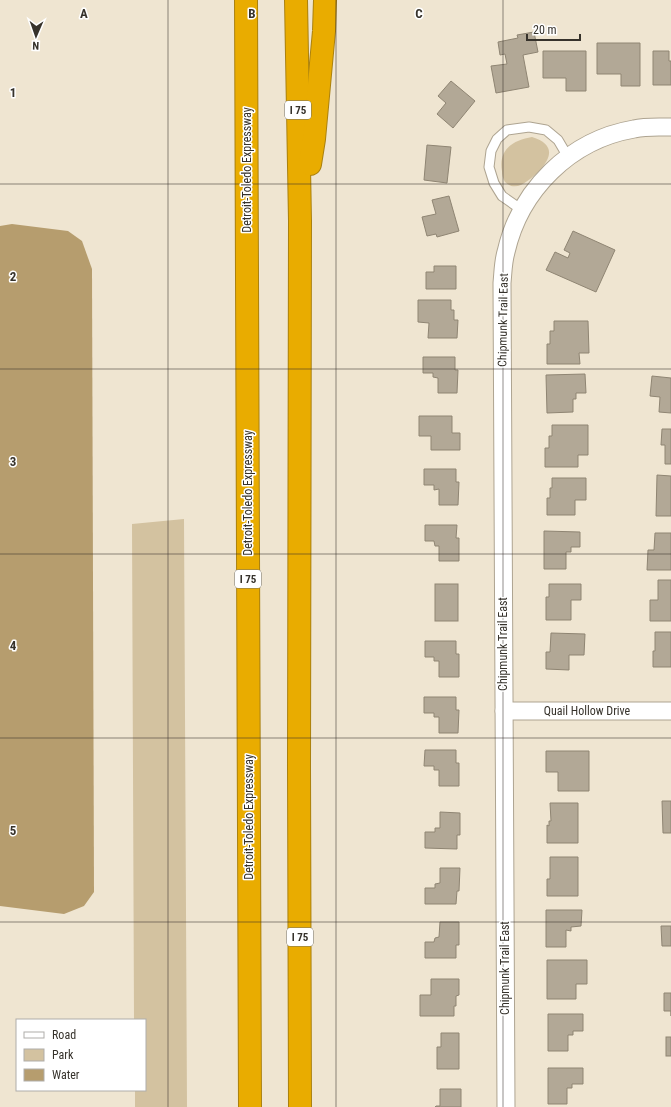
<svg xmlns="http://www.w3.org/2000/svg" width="671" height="1107" font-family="'Roboto Condensed',sans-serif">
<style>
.green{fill:#d3c2a0}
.water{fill:#b69d6e}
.building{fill:#b2a896;stroke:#8f8573}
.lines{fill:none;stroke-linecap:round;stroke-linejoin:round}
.service-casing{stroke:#aea491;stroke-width:11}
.minor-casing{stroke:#aea491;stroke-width:19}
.motorway-casing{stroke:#aa810f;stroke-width:24}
.service{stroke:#fff;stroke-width:9}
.minor{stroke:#fff;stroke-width:17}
.motorway{stroke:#e9ac00;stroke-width:22}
.grid{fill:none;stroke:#36322b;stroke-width:1;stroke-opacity:0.55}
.labels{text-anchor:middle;stroke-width:3;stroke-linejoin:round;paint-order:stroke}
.shield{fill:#fff;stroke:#72706b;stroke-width:1}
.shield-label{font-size:11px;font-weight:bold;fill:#36322b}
.street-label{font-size:12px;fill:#36322b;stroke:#fff}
.grid-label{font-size:13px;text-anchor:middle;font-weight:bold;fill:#36322b;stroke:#fff;stroke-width:3;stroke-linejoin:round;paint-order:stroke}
</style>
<rect width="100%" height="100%" fill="#efe5d1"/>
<g class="green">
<path d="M532 137C554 144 553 156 539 171 531 178 517 194 505 182 503 179 502 175 502 171 498 149 514 140 532 137Z"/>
<path d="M184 519 187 1107H135V1090H145V1020H134L132 524Z"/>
</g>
<path class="water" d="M12 224 68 231 82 241 92 269 94 892 84 906 64 914 0 906V226Z"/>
<g class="building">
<path d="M534 32 538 52 523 55 529 87 496 93 491 66 507 64 505 54 500 55 498 42 518 38 517 35Z"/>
<path d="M597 43H640V86H621V74H597Z"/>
<path d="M543 51H586V91H566V78H543Z"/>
<path d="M653 51H669V61H671V85H653Z"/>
<path d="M451 81 475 101 453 128 437 114 446 103 438 96Z"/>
<path d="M427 145 451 147 447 183 424 180Z"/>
<path d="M449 196 459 231 437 237 436 234 427 236 422 217 436 214 432 200Z"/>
<path d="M573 231 615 250 596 292 546 270 555 252 568 258 570 253 564 250Z"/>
<path d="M434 266H456V289H426V272H434Z"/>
<path d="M418 300H451V310H454V320H458L457 338H428L429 323 418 322Z"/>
<path d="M554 321H588L589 353H579L580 364H547V344H550V331H554Z"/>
<path d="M423 357H455V370H458L457 393H438V378L433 377V373H423Z"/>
<path d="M585 374 586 393H576V399H573V412L547 413 546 375Z"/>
<path d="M652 376 671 378V413L659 412 660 397 650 396Z"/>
<path d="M419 416H452V433H460V450H431V436H419Z"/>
<path d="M552 425H588V455H578V467H545V448H549V436H552Z"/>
<path d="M662 429H671V464H665V445H661Z"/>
<path d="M424 469H456V482H459L458 505H439V489L434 490V485H424Z"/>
<path d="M657 475 671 476V516H656Z"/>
<path d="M552 478H586V500H575V515H547V498H550V488H552Z"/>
<path d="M425 525H457L456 538H459V561H439V546H435L434 541H425Z"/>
<path d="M544 531 580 532V547H571V552H566V569H544Z"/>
<path d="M655 533H671V570H647L648 550H654Z"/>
<path d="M658 580H671V621H650V600H658Z"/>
<rect x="435" y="584" width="23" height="37"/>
<path d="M549 584H581V600H571V620H546V597H549Z"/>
<path d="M655 632H671V667H653V651H655Z"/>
<path d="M551 633 585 634 584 655H569V670L546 669V652H550Z"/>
<path d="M425 641H456V654H459V677H439V661H434V657H425Z"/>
<path d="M424 697H456V710H459L458 733H439V717H434V713H424Z"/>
<path d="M425 750H456V763H459V786H439V770H434V766H424Z"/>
<path d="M546 751H589V791H558V772H546Z"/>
<path d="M662 801H671V833H663Z"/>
<path d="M550 803H578V843H547V825L549 826V821H551Z"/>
<path d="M440 812 460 813V835H457V849L425 848V832H435V828H440Z"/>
<path d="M550 857H578V896H547V879H550Z"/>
<path d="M440 868H460L459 891H457L456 904H425V888H435V884L440 883Z"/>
<path d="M546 910H582L581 926 571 927V931L566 930V947H546Z"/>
<path d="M440 922H459V945H456V958H425V942H434L435 938 439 937Z"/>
<path d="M661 926H671V946H662Z"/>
<path d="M547 960H587V984H576V999H547Z"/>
<path d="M431 979H459V995L456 996V1006H454V1016H420V995H431Z"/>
<path d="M664 993H671V1016V1011H664Z"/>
<path d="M548 1014H583V1031H573V1035H568V1051H548Z"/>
<path d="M441 1033H459V1069H437V1047H441Z"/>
<rect x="666" y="1037" width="5" height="19"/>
<path d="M548 1068H583V1084H572V1088H567V1104H548Z"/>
<path d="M440 1089H461V1107H435L436 1106H440Z"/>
</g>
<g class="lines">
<g class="service-casing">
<path id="service" d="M522 210 502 196 494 183 489 167 491 151 497 139 507 130 529 127 546 130 558 140 568 157"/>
</g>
<g class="minor-casing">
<g id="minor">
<path d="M504 711H671"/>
<path d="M506 1107 502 283C503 273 503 262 506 252 520 190 570 140 634 129 646 126 659 127 671 127"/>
</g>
</g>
<g class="motorway-casing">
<g id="motorway">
<path d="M246 0 250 1107"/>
<path d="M296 0 300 221 299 766 300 1107"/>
<path d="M310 164 314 139 324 31 325 0"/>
</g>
</g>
<use href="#service" class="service"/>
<use href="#minor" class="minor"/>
<use href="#motorway" class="motorway"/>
</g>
<path class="grid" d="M168 0V1107M336 0V1107M503 0V1107M0 184H671M0 369H671M0 554H671M0 738H671M0 922H671"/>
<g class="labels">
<g class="shield">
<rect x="285" y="101" width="26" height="18" rx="3"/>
<rect x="235" y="570" width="26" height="18" rx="3"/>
<rect x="287" y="928" width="26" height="18" rx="3"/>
</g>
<g class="shield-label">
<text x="298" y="114">I 75</text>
<text x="248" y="583">I 75</text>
<text x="300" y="941">I 75</text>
</g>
<g class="street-label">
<text transform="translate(247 170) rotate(-90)" y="4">Detroit-Toledo Expressway</text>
<text transform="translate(503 320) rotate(-89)" y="4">Chipmunk Trail East</text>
<text transform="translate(248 493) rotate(-90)" y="4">Detroit-Toledo Expressway</text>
<text transform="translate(503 644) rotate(-90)" y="4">Chipmunk Trail East</text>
<text x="587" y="715">Quail Hollow Drive</text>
<text transform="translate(249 817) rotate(-90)" y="4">Detroit-Toledo Expressway</text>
<text transform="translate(505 968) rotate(-90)" y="4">Chipmunk Trail East</text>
</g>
</g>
<g class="grid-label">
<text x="84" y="18">A</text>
<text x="252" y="18">B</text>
<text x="419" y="18">C</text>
<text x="13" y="97">1</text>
<text x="13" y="281">2</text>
<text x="13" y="466">3</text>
<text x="13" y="650">4</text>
<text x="13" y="835">5</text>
</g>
<rect x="16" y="1019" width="130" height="72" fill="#ffffff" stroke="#afadaa"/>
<rect x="24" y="1032" width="20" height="6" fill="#ffffff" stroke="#afadaa"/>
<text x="52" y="1039" font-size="12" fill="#36322b">Road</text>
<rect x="24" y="1049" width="20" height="12" fill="#d3c2a0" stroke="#afadaa"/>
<text x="52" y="1059" font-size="12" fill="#36322b">Park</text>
<rect x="24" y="1069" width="20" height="12" fill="#b69d6e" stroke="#afadaa"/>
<text x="52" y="1079" font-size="12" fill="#36322b">Water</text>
<g transform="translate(36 36) rotate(182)" stroke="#ffffff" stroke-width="3" paint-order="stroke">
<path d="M0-3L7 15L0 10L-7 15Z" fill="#36322b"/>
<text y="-6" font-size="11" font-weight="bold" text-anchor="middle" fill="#36322b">N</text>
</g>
<path d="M527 34v6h53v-6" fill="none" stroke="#36322b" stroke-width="2"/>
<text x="533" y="34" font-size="12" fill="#36322b" stroke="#ffffff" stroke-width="3" paint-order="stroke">20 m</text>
</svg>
